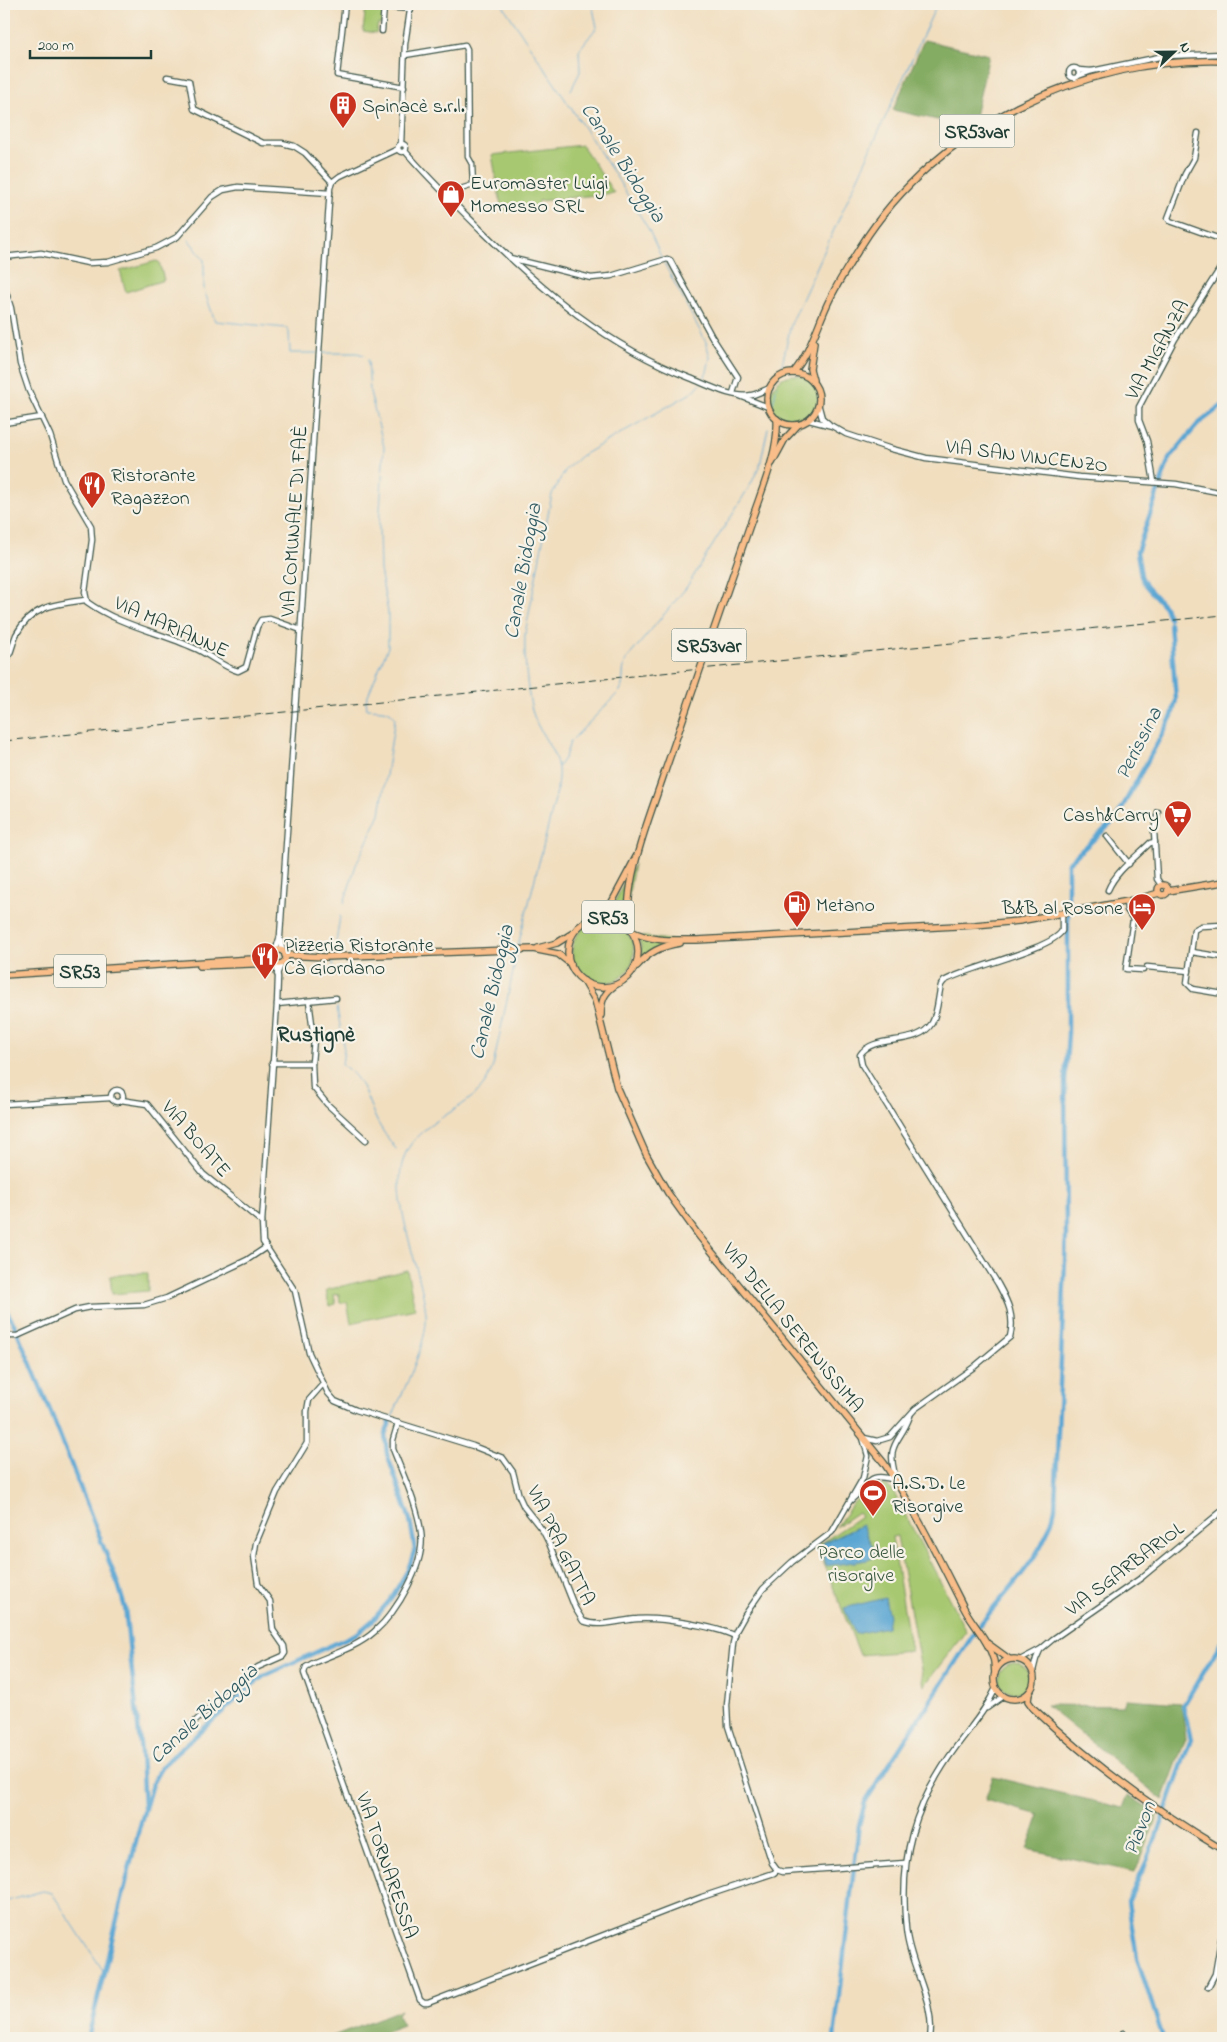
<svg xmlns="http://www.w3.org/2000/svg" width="1227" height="2042" font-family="'Indie Flower',sans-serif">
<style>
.green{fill:#a7c871;stroke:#638252}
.forest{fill:#85ac63;stroke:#52744c}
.water{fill:#5aa6d3;stroke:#3c7284}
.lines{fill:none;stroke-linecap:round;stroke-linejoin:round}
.stream{stroke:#5aa6d3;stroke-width:1}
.canal{stroke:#5aa6d3;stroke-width:4.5}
.minor-casing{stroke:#3e5549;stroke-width:7}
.major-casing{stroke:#3e5549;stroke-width:8}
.minor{stroke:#fff;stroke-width:4.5}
.major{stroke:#f8bd89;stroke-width:5.5}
.rail{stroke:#1f3d34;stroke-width:1;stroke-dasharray:8 4;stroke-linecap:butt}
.major-bridge-casing{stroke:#3e5549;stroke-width:8;stroke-linecap:butt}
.major-bridge{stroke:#f8bd89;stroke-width:5.5}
.labels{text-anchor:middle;stroke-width:4.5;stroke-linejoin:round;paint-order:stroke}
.shield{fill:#f7f3e8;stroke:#60746a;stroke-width:1}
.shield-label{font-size:19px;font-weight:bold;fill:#1f3d34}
.poi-label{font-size:20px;fill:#1f3d34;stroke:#f7f3e8;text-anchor:start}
.street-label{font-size:20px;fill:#1f3d34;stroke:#f7f3e8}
.park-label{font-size:20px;fill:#3a5940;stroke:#f7f3e8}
.water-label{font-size:21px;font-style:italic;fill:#315c64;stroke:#f7f3e8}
.quarter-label{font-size:22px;font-weight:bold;fill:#1f3d34;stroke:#f7f3e8}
</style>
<rect width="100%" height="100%" fill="#f7f3e8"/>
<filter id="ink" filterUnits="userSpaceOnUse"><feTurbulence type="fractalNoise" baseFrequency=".02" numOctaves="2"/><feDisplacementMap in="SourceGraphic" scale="10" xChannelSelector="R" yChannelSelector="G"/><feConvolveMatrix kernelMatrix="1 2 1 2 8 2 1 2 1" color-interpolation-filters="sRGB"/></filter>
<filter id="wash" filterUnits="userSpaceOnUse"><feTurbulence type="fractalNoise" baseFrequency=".0096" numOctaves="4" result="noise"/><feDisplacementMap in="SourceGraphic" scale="20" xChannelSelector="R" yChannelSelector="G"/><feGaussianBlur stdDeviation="1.12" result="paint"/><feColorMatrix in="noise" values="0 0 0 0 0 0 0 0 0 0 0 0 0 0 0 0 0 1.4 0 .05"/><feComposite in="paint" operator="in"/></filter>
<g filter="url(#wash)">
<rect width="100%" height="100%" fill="#f1debf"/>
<g class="green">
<path d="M366 5 384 7 382 24H378L376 33 363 31Z"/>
<path d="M582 145 614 193 539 201 537 207 502 211 492 155Z"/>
<path d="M156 261 159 262 164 280 126 292 120 271Z"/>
<circle cx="794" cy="399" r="24"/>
<path d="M634 864 626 911V921L615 914 606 913 612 907Z"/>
<circle cx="603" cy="952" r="31"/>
<path d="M638 936 677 941 641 958V947Z"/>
<path d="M407 1270 415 1309 351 1323 347 1302 340 1303 339 1294 334 1295 336 1304 329 1306 326 1290Z"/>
<path d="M139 1273H147L148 1275V1291L112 1294 110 1276Z"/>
<path d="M880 1485H885L893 1491 966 1631 924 1686 897 1536 892 1537 911 1651 860 1655 817 1546 861 1516 858 1512 836 1527 854 1502 862 1495 864 1497Z"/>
<circle cx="1014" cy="1678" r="15"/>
</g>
<g class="forest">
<path d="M924 40 989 55 973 125 969 127 893 110Z"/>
<path d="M1126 1699 1181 1703 1186 1738 1163 1800 1046 1705 1123 1706Z"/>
<path d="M993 1777 1123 1808 1128 1795 1158 1814 1135 1872 1027 1849 1039 1815 985 1800Z"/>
<path d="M400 2010 397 2014 403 2025 367 2038H328Z"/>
</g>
<g class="water">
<path d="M862 1525 874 1550V1557L868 1560 826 1566 824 1559 823 1543Z"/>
<path d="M885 1598 889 1616 887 1627 855 1634 844 1608Z"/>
</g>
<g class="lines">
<g class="stream">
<path d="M502 4 614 173 649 230 662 259"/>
<path d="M571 90 580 72 579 50 597 27 592 4"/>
<path d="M189 240 204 260V290L215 321 286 328 289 332 290 353H317"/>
<path d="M664 263 706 342 710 357 707 372 702 382"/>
<path d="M321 353H357L364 355"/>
<path d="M782 365 791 324 937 4"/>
<path d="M773 403 777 386"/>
<path d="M558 767 565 757 570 742 620 691C625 681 621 671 626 660L686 588 751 484 760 465 768 428"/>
<path d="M344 903 356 865 380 814 395 718C391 708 377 710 367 709L366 700 388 647V612L380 570 379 526 384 447 370 392 368 360"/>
<path d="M518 946 557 791C557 784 559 775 558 768 555 750 541 735 535 719 527 699 524 655 525 634L552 494 566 469 581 456 693 392 700 384"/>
<path d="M332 954 336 943 340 916"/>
<path d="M332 958 333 966"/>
<path d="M337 1007 344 1050 342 1065C364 1078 367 1102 378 1123 383 1132 390 1141 396 1149"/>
<path d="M391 1420C402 1391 429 1343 426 1313 421 1268 392 1207 402 1164 412 1120 467 1114 487 1080 489 1076 491 1071 493 1066L517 953"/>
<path d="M4 1902 43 1891 52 1893 104 1972"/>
</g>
<g class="canal">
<path d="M1169 618 1165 607 1146 586 1141 576 1137 552 1169 459 1198 424 1223 405"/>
<path d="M4 1306 14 1324 52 1415 119 1587 125 1608 141 1753 144 1808"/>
<path d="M979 1626C1008 1589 1046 1555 1055 1508L1066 1236 1065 1081 1068 1034V863L1116 819 1172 716 1176 700 1170 623"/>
<path d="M88 2038 139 1829 152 1784 162 1766 252 1685 264 1676 358 1633 373 1620 391 1599 408 1570 415 1549 410 1520 387 1454 385 1434 391 1420"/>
<path d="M834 2038 859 1825 865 1802 975 1632"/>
<path d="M1163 2038 1137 1958 1128 1902 1149 1856 1191 1739 1183 1706 1223 1639"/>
</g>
</g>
</g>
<g filter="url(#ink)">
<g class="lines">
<g class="minor-casing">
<g id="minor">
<path d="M382 31 384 7"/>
<path d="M405 55 465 45 467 49 468 157 472 164 473 185 445 194"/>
<circle cx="1074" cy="73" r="5"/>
<path d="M1078 70 1092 71 1078 76"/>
<path d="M1092 71 1164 56 1223 54"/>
<path d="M167 77 189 81 194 109 263 143H282L294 146 305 153 332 182"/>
<path d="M404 87 337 75 345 4 411 9"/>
<path d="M1198 133 1194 158 1185 174 1168 218 1170 221 1223 240"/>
<path d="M401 144 405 44 411 4"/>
<circle cx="402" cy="148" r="4"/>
<path d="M405 151C429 179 455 204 481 230 544 292 607 346 690 378 708 385 733 399 752 395 758 394 764 390 770 388"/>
<path d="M4 257 41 253 88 263 108 262 156 248 177 237 212 197 223 190 238 187 330 193"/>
<path d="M510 258 591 278 611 276 667 259 670 260 712 337 738 377 733 393"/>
<path d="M4 286 11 308 20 364 29 391 50 435 64 480 91 526 92 540 85 592 87 602C119 625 159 632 194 648 209 654 222 667 238 671L246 667 257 627 261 620 270 619 301 630"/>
<path d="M740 396 768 407"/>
<path d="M819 407 822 418 829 424"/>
<path d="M809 420 832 426 846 434 888 448 926 458 1079 477 1176 484 1223 493"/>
<path d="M4 423 42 417"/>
<path d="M1154 482 1147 441 1139 420V407L1175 339 1223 264"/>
<path d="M4 664C11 656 12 645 16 635 32 605 56 604 86 600"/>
<path d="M1158 812 1154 831 1157 879 1161 885"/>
<path d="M1107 836 1129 864"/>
<path d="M1108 890C1116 871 1136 857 1150 843L1155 842"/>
<path d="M1126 901 1127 910 1133 919V910L1127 904"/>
<path d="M1133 919 1126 969 1143 970"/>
<path d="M1223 925 1201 926 1194 930 1187 983 1193 989 1223 994"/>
<path d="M280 938 283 952"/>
<path d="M275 952 280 936 330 188 332 182 340 176 398 149"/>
<path d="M1192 952 1223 957"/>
<path d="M276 963 278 977 277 1004 262 1222 263 1242 295 1291 309 1353 328 1393 335 1401 356 1410 473 1446 503 1458 513 1472 519 1496 524 1507 543 1531 549 1543 575 1608 583 1621C600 1628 620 1620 637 1619 660 1617 714 1626 735 1636"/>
<path d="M1147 967 1189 971"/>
<path d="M277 974 282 963"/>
<path d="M309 1001 314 1039 312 1063 313 1087 327 1104 366 1140"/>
<path d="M277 1004 336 998"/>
<path d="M272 1063H312"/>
<circle cx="117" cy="1096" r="6"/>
<path d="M121 1100 147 1104 203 1174 262 1222"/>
<path d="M4 1104 111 1098"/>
<path d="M4 1336H17L75 1310 90 1307 144 1305 167 1298 247 1260 265 1248"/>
<path d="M398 1423 393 1440V1449C403 1475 417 1504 421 1532 426 1563 397 1612 374 1632 357 1647 333 1654 313 1663L306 1667 304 1673 420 2000 424 2003H428L702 1897 774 1873 777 1870"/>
<path d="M863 1438 868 1456 863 1478 832 1532 792 1562 763 1589 745 1615 736 1631 733 1643 727 1705 728 1726 772 1863 777 1870 783 1872 905 1863"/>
<path d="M864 1438 877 1441 890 1437 915 1409 974 1367 1010 1337C1015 1316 1008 1302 998 1284L862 1065 860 1055C873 1033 917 1048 932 1023 938 1012 938 997 941 985L944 981C968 967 1050 950 1062 931V913"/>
<path d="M896 1478C885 1442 900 1444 910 1416"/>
<path d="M851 1500C870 1485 866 1471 895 1480"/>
<path d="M1020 1660 1041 1649 1053 1639 1141 1578 1223 1510"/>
<path d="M1033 1671 1036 1659 1040 1650"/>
<path d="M987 1708 1004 1696"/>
<path d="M179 1736 241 1680 258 1667 283 1656 285 1653 284 1646 273 1630 270 1601 258 1584 254 1556 256 1543 277 1492 307 1443V1411L309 1400 323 1384"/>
<path d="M1208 1987 1215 1974 1223 1928"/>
<path d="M930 2038C936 2002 909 1965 906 1928 899 1857 913 1806 956 1747 971 1726 984 1713 996 1688"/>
<path d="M1122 2038 1123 2033"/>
</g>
</g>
<g class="major-casing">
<g id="major">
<circle cx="793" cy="399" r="26"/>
<path d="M793 373C810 353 816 329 827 305 836 285 849 265 861 246 937 125 1083 57 1223 61"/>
<path d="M813 380 810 369 814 343"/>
<path d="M772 463 785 439 798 425"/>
<path d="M752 519C762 489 779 451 777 419"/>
<circle cx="1163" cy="890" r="5"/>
<path d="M1168 891 1223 882"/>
<path d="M597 917 611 904 636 857"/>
<circle cx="603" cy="952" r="35"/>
<path d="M630 929C621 884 651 814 665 771"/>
<path d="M631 931C652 942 674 940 697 940L975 925 1019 921 1134 900 1159 893"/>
<path d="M538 948 557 943 573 933"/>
<circle cx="279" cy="957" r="7"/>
<path d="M285 955 325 957 533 949 558 954 571 964"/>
<path d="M200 966 275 963"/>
<path d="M637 966C649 952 661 946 680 943"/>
<path d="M4 975 252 959 264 957 274 952"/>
<path d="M584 981 595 1000 617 1088 646 1154 668 1193 699 1236 884 1463C915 1509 939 1559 964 1608 972 1624 988 1639 993 1658 995 1662 994 1668 995 1673"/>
<path d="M601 1015C601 1002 603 994 614 986"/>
<path d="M987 1643 1009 1659"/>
<circle cx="1014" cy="1679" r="20"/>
<path d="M1029 1693 1028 1701 1033 1708C1090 1762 1155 1810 1223 1850"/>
</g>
</g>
<use href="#minor" class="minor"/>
<use href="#major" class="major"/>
<path class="rail" d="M4 741 1223 615"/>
<g class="major-bridge-casing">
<path id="major-bridge" d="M665 771 752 519"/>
</g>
<use href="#major-bridge" class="major-bridge"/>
</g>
</g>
<defs>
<g id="building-pin" transform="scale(1.4375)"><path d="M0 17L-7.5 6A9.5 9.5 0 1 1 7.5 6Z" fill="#c8321e" stroke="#f7f3e8"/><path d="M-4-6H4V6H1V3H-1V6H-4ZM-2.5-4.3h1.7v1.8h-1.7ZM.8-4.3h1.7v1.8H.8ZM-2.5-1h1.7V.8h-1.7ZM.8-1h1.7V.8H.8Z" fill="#fff"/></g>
<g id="shop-pin" transform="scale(1.4375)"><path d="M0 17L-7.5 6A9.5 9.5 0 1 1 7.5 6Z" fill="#c8321e" stroke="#f7f3e8"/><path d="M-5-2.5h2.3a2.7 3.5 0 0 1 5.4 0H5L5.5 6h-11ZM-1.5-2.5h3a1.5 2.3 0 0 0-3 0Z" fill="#fff"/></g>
<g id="restaurant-pin" transform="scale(1.4375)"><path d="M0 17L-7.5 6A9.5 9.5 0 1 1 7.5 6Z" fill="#c8321e" stroke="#f7f3e8"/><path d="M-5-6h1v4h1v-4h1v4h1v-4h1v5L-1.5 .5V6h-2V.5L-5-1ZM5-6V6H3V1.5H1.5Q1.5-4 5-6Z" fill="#fff"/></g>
<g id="supermarket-pin" transform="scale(1.4375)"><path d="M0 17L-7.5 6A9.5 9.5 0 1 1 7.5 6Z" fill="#c8321e" stroke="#f7f3e8"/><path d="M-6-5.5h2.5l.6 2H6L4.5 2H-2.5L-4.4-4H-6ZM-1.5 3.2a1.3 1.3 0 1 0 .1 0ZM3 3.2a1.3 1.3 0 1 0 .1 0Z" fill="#fff"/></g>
<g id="fuel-pin" transform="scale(1.4375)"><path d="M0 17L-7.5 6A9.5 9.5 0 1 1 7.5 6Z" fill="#c8321e" stroke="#f7f3e8"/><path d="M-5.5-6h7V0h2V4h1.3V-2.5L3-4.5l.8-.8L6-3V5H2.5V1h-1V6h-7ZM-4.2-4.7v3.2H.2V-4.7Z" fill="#fff"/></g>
<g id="hotel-pin" transform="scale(1.4375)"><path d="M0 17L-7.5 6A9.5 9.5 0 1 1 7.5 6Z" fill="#c8321e" stroke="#f7f3e8"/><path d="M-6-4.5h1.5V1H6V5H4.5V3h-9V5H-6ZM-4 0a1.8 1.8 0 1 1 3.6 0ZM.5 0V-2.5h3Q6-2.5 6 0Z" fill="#fff"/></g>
<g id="stadium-pin" transform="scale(1.4375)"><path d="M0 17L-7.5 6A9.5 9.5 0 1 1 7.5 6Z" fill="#c8321e" stroke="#f7f3e8"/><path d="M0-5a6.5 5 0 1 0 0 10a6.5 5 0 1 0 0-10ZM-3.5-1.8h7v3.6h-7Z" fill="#fff"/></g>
</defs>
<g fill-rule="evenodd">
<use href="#building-pin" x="343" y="105"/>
<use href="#shop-pin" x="451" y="194"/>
<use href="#restaurant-pin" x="92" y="485"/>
<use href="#supermarket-pin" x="1178" y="814"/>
<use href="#fuel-pin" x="797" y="904"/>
<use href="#hotel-pin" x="1142" y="907"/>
<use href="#restaurant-pin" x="265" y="956"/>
<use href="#stadium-pin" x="873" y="1493"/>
</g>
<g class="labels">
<g class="shield">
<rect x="939.5" y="114.5" width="75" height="33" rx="4"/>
<rect x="671.5" y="628.5" width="75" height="33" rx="4"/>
<rect x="582" y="900.5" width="52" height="33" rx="4"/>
<rect x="54" y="954.5" width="52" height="33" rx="4"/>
</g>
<g class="shield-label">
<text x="977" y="138">SR53var</text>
<text x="709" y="652">SR53var</text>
<text x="608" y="924">SR53</text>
<text x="80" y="978">SR53</text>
</g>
<g class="poi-label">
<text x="362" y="112">Spinacè s.r.l.</text>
<text x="470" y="189">Euromaster Luigi<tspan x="470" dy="23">Momesso SRL</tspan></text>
<text x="111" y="481">Ristorante<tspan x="111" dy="23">Ragazzon</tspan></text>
<text x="1159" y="821" text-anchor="end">Cash&amp;Carry</text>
<text x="816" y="911">Metano</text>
<text x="1123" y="914" text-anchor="end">B&amp;B al Rosone</text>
<text x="284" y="951">Pizzeria Ristorante<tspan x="284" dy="23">Cà Giordano</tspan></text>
<text x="892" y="1489">A.S.D. Le<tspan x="892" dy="23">Risorgive</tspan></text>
</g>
<g class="street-label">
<text transform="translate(1156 349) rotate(-61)" y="7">VIA MIGANZA</text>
<text transform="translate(1027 455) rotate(7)" y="7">VIA SAN VINCENZO</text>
<text transform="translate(293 521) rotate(-86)" y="7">VIA COMUNALE DI FAÈ</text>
<text transform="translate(172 626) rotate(24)" y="7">VIA MARIANNE</text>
<text transform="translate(197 1138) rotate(49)" y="7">VIA BOATE</text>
<text transform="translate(794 1327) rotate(51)" y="7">VIA DELLA SERENISSIMA</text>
<text transform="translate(562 1545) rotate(64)" y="7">VIA PRA GATTA</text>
<text transform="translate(1124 1568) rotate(-37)" y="7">VIA SGARBARIOL</text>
<text transform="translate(388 1865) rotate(71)" y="7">VIA TORNARESSA</text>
</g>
<g class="park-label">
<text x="861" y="1558">Parco delle<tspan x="861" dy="23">risorgive</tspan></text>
</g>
<g class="water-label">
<text transform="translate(624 162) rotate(57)" y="7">Canale Bidoggia</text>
<text transform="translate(522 571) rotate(-80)" y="7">Canale Bidoggia</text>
<text transform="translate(1138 743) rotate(-63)" y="7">Perissina</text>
<text transform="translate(491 992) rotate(-77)" y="7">Canale Bidoggia</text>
<text transform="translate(203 1713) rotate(-42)" y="7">Canale Bidoggia</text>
<text transform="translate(1139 1828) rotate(-69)" y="7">Piavon</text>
</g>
<g class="quarter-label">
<text x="316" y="1041">Rustignè</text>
</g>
</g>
<rect width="1227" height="2042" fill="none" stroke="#f7f3e8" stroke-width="20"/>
<g transform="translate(1174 52) rotate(68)" stroke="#f7f3e8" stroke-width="4" paint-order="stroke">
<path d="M0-4L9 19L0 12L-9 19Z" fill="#1f3d34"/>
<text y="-8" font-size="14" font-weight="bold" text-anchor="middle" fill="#1f3d34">N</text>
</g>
<path d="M30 50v8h121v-8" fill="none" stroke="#1f3d34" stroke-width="2.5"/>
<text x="38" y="50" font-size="15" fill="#1f3d34" stroke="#f7f3e8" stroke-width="4" paint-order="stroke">200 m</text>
</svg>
